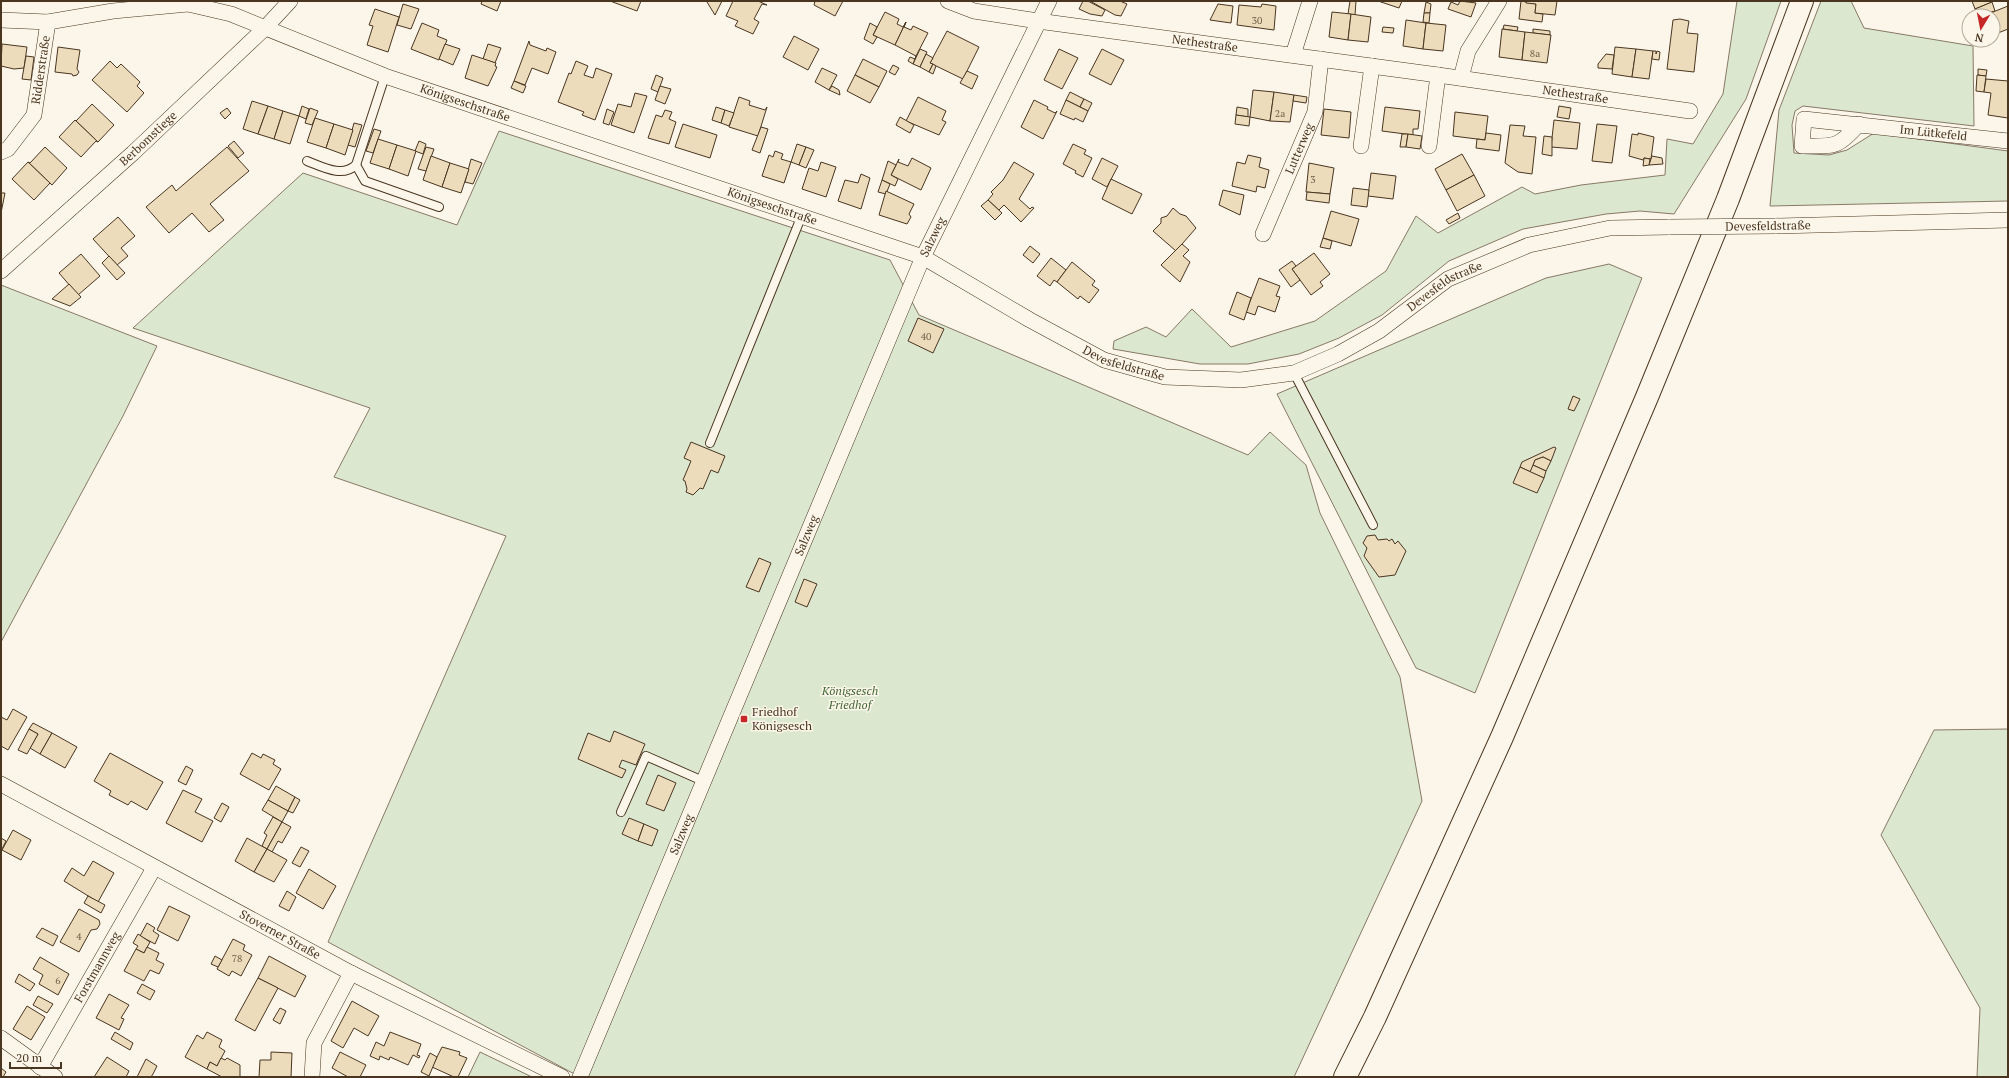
<svg xmlns="http://www.w3.org/2000/svg" width="2009" height="1078" font-family="'PT Serif',serif">
<style>
.green{fill:#dce7d0;stroke:#887966}
.building{fill:#ecdcbc;stroke:#4a3520}
.lines{fill:none;stroke-linecap:round;stroke-linejoin:round}
.lane-casing{stroke:#4a3520;stroke-width:10}
.street-casing{stroke:#4a3520;stroke-width:16}
.highway-casing{stroke:#4a3520;stroke-width:24}
.lane{stroke:#fbf6e9;stroke-width:8}
.street{stroke:#fbf6e9;stroke-width:15}
.highway{stroke:#fbf6e9;stroke-width:22}
.street-bridge-casing{stroke:#4a3520;stroke-width:16;stroke-linecap:butt}
.street-bridge{stroke:#fbf6e9;stroke-width:15}
.poi-dot{fill:#c62828;stroke:#fbf6e9;stroke-width:1.5}
.labels{text-anchor:middle;stroke-width:3;stroke-linejoin:round;paint-order:stroke}
.number-label{font-size:10px;fill:#725f47}
.street-label{font-size:12px;fill:#4a3520;stroke:#fbf6e9}
.park-label{font-size:12px;font-style:italic;fill:#436837;stroke:#fbf6e9}
.poi-label{font-size:12px;fill:#4a3520;stroke:#fbf6e9;text-anchor:start}
</style>
<rect width="100%" height="100%" fill="#fbf6e9"/>
<g class="green">
<path d="M1737 1H1781L1746 99 1674 214 1640 211 1606 214 1523 229 1449 261 1382 315 1339 338 1299 354 1248 364H1200L1113 349 1114 341 1146 327 1166 337 1192 309 1231 347 1315 321 1386 271 1416 216 1438 233 1522 187 1535 194 1581 185 1665 175 1667 139 1693 144 1723 94Z"/>
<path d="M1821 1H1851L1864 28 1973 46 1974 126 1803 106 1795 111 1792 125 1794 153 1829 155 1847 150 1874 133 2008 151V201L1770 206 1779 110Z"/>
<path d="M499 131 890 260 919 315 1248 455 1270 432 1306 465 1320 513 1400 677 1422 801 1294 1077H580L328 942 506 536 334 477 370 408 133 328 303 173 457 225Z"/>
<path d="M1609 264 1642 278 1475 693 1416 668 1277 394 1546 278Z"/>
<path d="M1 285 157 346 123 416 1 642Z"/>
<path d="M2008 729V1077H1977L1980 1008 1881 835 1934 730Z"/>
<path d="M480 1052 532 1077H468Z"/>
</g>
<g class="building">
<path d="M482 1H501L497 11 481 4Z"/>
<path d="M610 1H641L637 11Z"/>
<path d="M708 1H722L715 15 707 2Z"/>
<path d="M733 1H758L767 5 762 4 754 19 759 22 753 34 735 26 738 21 726 16Z"/>
<path d="M815 1H843L835 16 814 5Z"/>
<path d="M1083 1H1088L1105 10 1102 16 1090 14 1079 9Z"/>
<path d="M1090 1H1120L1127 4 1121 16 1115 15Z"/>
<path d="M1350 1H1356L1355 15 1348 14Z"/>
<path d="M1378 1H1402L1399 8Z"/>
<path d="M1460 1 1476 3 1471 17 1448 9 1451 2 1458 5Z"/>
<path d="M1521 1 1536 4 1535 13 1543 14 1542 22 1519 19Z"/>
<path d="M1526 1H1557L1555 15 1535 13 1536 4 1526 3Z"/>
<path d="M1972 1H1991L1992 2 1975 9Z"/>
<path d="M1426 2 1431 4 1430 13H1424Z"/>
<path d="M1992 2 1995 11 1978 16 1975 9Z"/>
<path d="M403 4 419 9 411 29 397 25Z"/>
<path d="M1218 4 1233 6 1231 23 1210 20Z"/>
<path d="M1262 4 1276 6 1274 30 1237 25 1239 5 1261 7Z"/>
<path d="M2008 6V29L1993 35V16H1983Z"/>
<path d="M375 9 399 17 388 52 367 45 373 26 369 25Z"/>
<path d="M885 12 899 19 897 24 903 27 906 22 895 45 873 35Z"/>
<path d="M1332 12 1351 14 1348 40 1329 37Z"/>
<path d="M1424 13H1430L1429 23 1423 22Z"/>
<path d="M1351 14 1371 17 1368 42 1348 40Z"/>
<path d="M1680 19 1689 21 1687 33 1698 34 1694 72 1667 69 1673 20Z"/>
<path d="M1406 20 1426 23 1423 49 1403 46Z"/>
<path d="M906 22 904 27 911 30 913 26 928 33 916 56 895 45Z"/>
<path d="M422 23 439 30 437 36 447 40 439 60 411 49Z"/>
<path d="M870 23 877 27 873 35 877 37 873 44 864 39Z"/>
<path d="M1426 23 1446 25 1443 51 1423 49Z"/>
<path d="M1504 25 1518 27 1517 31 1503 29Z"/>
<path d="M1383 27 1394 28 1393 33 1382 32Z"/>
<path d="M1502 29 1525 32 1522 60 1499 57Z"/>
<path d="M1533 29 1550 31V35L1533 33Z"/>
<path d="M947 31 979 47 963 79 930 63Z"/>
<path d="M1525 32 1551 35 1547 63 1522 60Z"/>
<path d="M794 36 819 49 808 70 783 57Z"/>
<path d="M529 41 530 45 546 51 547 48 556 52 548 74 532 68 525 85 514 81Z"/>
<path d="M2 44 27 47 24 68 14 69 1 66Z"/>
<path d="M445 44 460 49 453 65 439 59Z"/>
<path d="M488 44 501 48 495 63 483 59Z"/>
<path d="M58 47 80 50 77 69 79 72 77 75 73 76 72 74 55 72Z"/>
<path d="M1615 47 1636 49 1632 77 1612 74Z"/>
<path d="M920 49 927 52 920 67 913 64Z"/>
<path d="M1059 49 1078 58 1062 89 1044 80Z"/>
<path d="M1102 49 1124 60 1111 85 1089 74Z"/>
<path d="M1636 49 1653 51 1649 79 1632 77Z"/>
<path d="M1653 51H1656V54L1657 51 1660 52 1659 60 1652 59Z"/>
<path d="M926 54 933 58 930 63 933 64 929 72 920 67Z"/>
<path d="M1606 54 1614 55 1612 69 1598 68V64Z"/>
<path d="M472 55 496 63 495 66 497 67 488 86 465 78Z"/>
<path d="M26 56 34 57 31 80 22 79Z"/>
<path d="M916 56 913 64 908 61 910 57 915 59Z"/>
<path d="M863 59 887 71 879 87 855 75Z"/>
<path d="M110 61 117 68 121 64 140 82 137 86 144 93 127 112 92 80Z"/>
<path d="M576 61 588 66 584 75 593 78 596 68 612 74 595 120 582 115 584 112 558 102 569 73 571 74Z"/>
<path d="M933 64 936 66 933 74 929 72Z"/>
<path d="M893 65 899 68 895 75 889 72Z"/>
<path d="M822 68 837 75 829 90 815 82Z"/>
<path d="M1978 69 1987 70 1986 76 1978 75Z"/>
<path d="M967 71 978 76 972 89 960 83Z"/>
<path d="M656 75 663 78 658 92 651 89Z"/>
<path d="M855 75 879 87 870 103 847 91Z"/>
<path d="M1977 75 1986 76 1984 92 1976 91Z"/>
<path d="M1986 79 2008 81V118L1988 115 1991 93 1984 92Z"/>
<path d="M514 81 526 86 523 93 511 88Z"/>
<path d="M660 86 671 89 665 104 655 100Z"/>
<path d="M832 86 839 90 840 95 829 90Z"/>
<path d="M1253 90 1274 92 1270 121 1250 117Z"/>
<path d="M1070 92 1084 99 1080 107 1066 100Z"/>
<path d="M1274 92 1294 95 1290 122 1270 121Z"/>
<path d="M635 93 647 96 634 133 611 125 618 104 631 107Z"/>
<path d="M1294 95 1307 97 1306 103 1293 101Z"/>
<path d="M739 97 750 101 749 105 765 110 767 107 758 136 729 127Z"/>
<path d="M918 97 946 111 942 120 946 122 939 135 906 121Z"/>
<path d="M1084 99 1092 103 1088 111 1080 107Z"/>
<path d="M1034 100 1048 107 1047 109 1055 113 1057 111 1043 139 1021 127Z"/>
<path d="M1066 100 1088 111 1083 122 1075 118 1074 120 1060 114Z"/>
<path d="M252 101 268 106 258 134 243 129Z"/>
<path d="M92 104 114 125 98 142 75 120 76 121Z"/>
<path d="M268 106 283 111 274 139 258 134Z"/>
<path d="M302 106 309 109 306 119 299 116Z"/>
<path d="M1559 106 1571 108 1569 119 1557 117Z"/>
<path d="M716 107 725 110 721 123 712 120Z"/>
<path d="M1237 107 1248 109V117L1236 115Z"/>
<path d="M1385 107 1420 111 1418 129H1413V135L1382 131Z"/>
<path d="M227 108 231 113 225 119 220 113Z"/>
<path d="M310 108 318 111 312 125 305 123Z"/>
<path d="M607 109 614 112 609 125 603 123Z"/>
<path d="M1324 109 1351 112 1349 138 1321 135Z"/>
<path d="M665 110 672 112 669 119 676 122 669 144 648 138 656 115 662 117Z"/>
<path d="M725 110 734 113 729 126 721 123Z"/>
<path d="M283 111 299 116 290 144 274 139Z"/>
<path d="M1455 112 1488 116 1485 140 1453 136Z"/>
<path d="M1236 115 1250 117 1249 126 1235 124Z"/>
<path d="M900 117 914 125 910 133 896 125Z"/>
<path d="M315 118 334 124 326 148 307 142Z"/>
<path d="M75 120 98 142 96 141 81 157 59 137Z"/>
<path d="M1554 120 1580 123 1577 149 1551 147Z"/>
<path d="M354 123 362 125 355 147 348 145Z"/>
<path d="M334 124 353 130 345 155 326 148Z"/>
<path d="M683 124 717 135 710 158 675 147Z"/>
<path d="M1597 124 1617 126 1612 163 1592 161Z"/>
<path d="M1510 125 1525 126 1523 136 1536 137 1532 174 1518 172 1505 163Z"/>
<path d="M761 127 768 129 760 153 752 150Z"/>
<path d="M374 129 381 131 373 153 366 151Z"/>
<path d="M1486 133 1501 135 1499 151 1476 148 1477 139 1485 140Z"/>
<path d="M1638 133 1654 137 1651 159 1644 158 1643 160 1629 156 1632 134 1638 135Z"/>
<path d="M1402 134H1408L1406 147H1400Z"/>
<path d="M1408 134 1422 136 1420 149 1406 147Z"/>
<path d="M1544 136 1552 137V156L1542 154Z"/>
<path d="M378 139 397 145 389 169 370 163Z"/>
<path d="M234 141 244 153 238 158 228 146Z"/>
<path d="M419 141 426 144 423 154 415 151Z"/>
<path d="M797 144 806 147 799 165 791 162Z"/>
<path d="M1073 144 1086 150 1084 154 1092 158 1083 177 1075 173 1076 171 1063 164Z"/>
<path d="M397 145 416 151 408 176 389 169Z"/>
<path d="M45 147 67 168 52 185 28 162 30 163Z"/>
<path d="M227 147 249 171 210 204 224 220 209 232 192 213 169 233 146 207 172 185 176 191Z"/>
<path d="M426 147 434 149 426 171 418 169Z"/>
<path d="M806 147 814 150 806 168 799 165Z"/>
<path d="M775 151 783 154 781 159 791 162 784 183 762 176 769 155 773 157Z"/>
<path d="M1462 154 1474 175 1446 190 1435 169Z"/>
<path d="M1248 155 1261 158 1259 167 1269 170 1265 188 1257 186 1256 192 1232 186 1237 162 1245 164Z"/>
<path d="M431 156 450 163 442 187 423 180Z"/>
<path d="M1652 156 1662 158 1663 164 1649 165Z"/>
<path d="M912 158 931 168 921 190 891 175 899 159 898 162 908 166Z"/>
<path d="M1102 158 1118 166 1107 187 1092 179Z"/>
<path d="M1644 158 1650 159 1649 165 1643 166Z"/>
<path d="M471 159 482 163 473 184 465 182Z"/>
<path d="M888 161 896 165 891 175 898 179 895 186 882 180Z"/>
<path d="M28 162 52 185 50 183 34 200 12 179Z"/>
<path d="M821 162 836 167 826 197 802 189 809 168 818 171Z"/>
<path d="M1014 162 1034 174 1019 199 1030 209 1032 207 1034 208 1021 222 1004 205 999 210 988 200 993 194 991 192 1003 180Z"/>
<path d="M450 163 469 169 461 193 442 187Z"/>
<path d="M1309 163 1334 168 1330 194 1306 192Z"/>
<path d="M1371 173 1396 176 1393 199 1368 196Z"/>
<path d="M861 174 870 178 861 209 838 201 845 180 858 183Z"/>
<path d="M1474 175 1485 196 1457 211 1446 190Z"/>
<path d="M1111 179 1142 194 1132 214 1102 199Z"/>
<path d="M882 180 890 184 886 194 878 192Z"/>
<path d="M1353 188 1369 190 1367 207 1351 205Z"/>
<path d="M1223 190 1244 195 1240 215 1219 205Z"/>
<path d="M886 191 914 204 909 214 911 217 907 224 879 215Z"/>
<path d="M1307 192 1330 194 1329 203 1306 200Z"/>
<path d="M1 193H5L1 213Z"/>
<path d="M988 200 1002 213 995 220 981 206Z"/>
<path d="M1173 208 1180 214 1186 216 1196 228 1176 251 1153 231 1161 223V218L1167 216Z"/>
<path d="M1331 211 1359 219 1351 246 1323 238Z"/>
<path d="M1458 213 1460 218 1449 224 1446 220Z"/>
<path d="M118 217 135 236 121 248 128 256 117 265 93 239Z"/>
<path d="M1323 238 1332 241 1330 249 1320 247Z"/>
<path d="M1182 244 1189 250 1183 256 1190 262 1180 282 1161 265Z"/>
<path d="M1030 246 1040 254 1033 263 1023 255Z"/>
<path d="M1314 253 1330 274 1320 282 1323 286 1311 295 1292 269Z"/>
<path d="M81 254 100 276 78 295 59 273Z"/>
<path d="M109 256 125 273 117 280 102 263Z"/>
<path d="M1051 258 1066 270 1057 282 1054 280 1050 286 1037 276Z"/>
<path d="M1292 261 1296 266 1292 269 1300 280 1291 287 1279 270Z"/>
<path d="M1072 262 1095 281 1092 285 1099 290 1089 303 1080 296 1078 299 1057 282Z"/>
<path d="M1259 278 1280 286 1276 296 1280 297 1275 312 1258 306 1255 315 1246 312Z"/>
<path d="M69 284 81 297 70 306 52 299Z"/>
<path d="M1237 292 1251 298 1244 320 1229 314Z"/>
<path d="M918 318 944 329 933 353 908 341Z"/>
<path d="M1573 396 1580 399 1574 411 1568 409Z"/>
<path d="M691 442 725 456 718 473 711 470 703 489 700 488 693 495 686 492 687 489 685 481 683 480 691 461 684 458Z"/>
<path d="M1554 447 1556 448 1551 461 1543 457 1535 460 1531 472 1520 467 1522 462Z"/>
<path d="M1543 457 1551 461 1546 471 1533 465 1535 460Z"/>
<path d="M1533 465 1546 471 1544 478 1530 472Z"/>
<path d="M1520 467 1544 478 1537 493 1513 483Z"/>
<path d="M1375 535 1378 540 1387 539 1389 541 1392 539 1395 544 1398 541 1406 551 1395 575 1379 577 1364 556 1367 548 1363 543 1367 536Z"/>
<path d="M759 558 771 563 759 592 746 587Z"/>
<path d="M804 579 817 584 807 607 795 602Z"/>
<path d="M13 709 27 717 8 750 1 746V717L7 720Z"/>
<path d="M33 723 52 733 40 754 30 748 38 734 29 729Z"/>
<path d="M29 729 38 734 27 754 18 750Z"/>
<path d="M614 731 645 744 636 765 622 760 619 767 626 770 622 778 578 759 588 733 610 742Z"/>
<path d="M52 733 77 747 65 768 40 754Z"/>
<path d="M110 753 163 782 147 810 131 801 128 805 109 795 111 791 94 781Z"/>
<path d="M252 753 261 758 263 754 275 760 273 764 281 769 269 790 240 774Z"/>
<path d="M186 766 193 770 186 785 178 781Z"/>
<path d="M658 775 676 783 664 811 646 804Z"/>
<path d="M276 786 295 797 288 811 268 800Z"/>
<path d="M183 790 202 799 195 812 213 821 202 842 166 823Z"/>
<path d="M295 797 300 800 293 813 288 811Z"/>
<path d="M268 800 288 811 282 822 262 810Z"/>
<path d="M222 803 229 807 221 822 214 818Z"/>
<path d="M273 817 282 822 267 849 262 846 267 835 264 833Z"/>
<path d="M629 818 644 824 638 841 622 834Z"/>
<path d="M282 822 291 827 282 843 278 841 272 852 267 849Z"/>
<path d="M644 824 658 830 652 846 638 841Z"/>
<path d="M13 830 31 840 21 860 2 850Z"/>
<path d="M1 838 6 841 1 851Z"/>
<path d="M247 838 267 849 254 872 235 861Z"/>
<path d="M301 847 309 851 300 867 292 863Z"/>
<path d="M267 849 287 860 274 882 254 872Z"/>
<path d="M93 861 114 873 98 902 64 881 72 868 84 876Z"/>
<path d="M309 869 336 886 323 909 296 893Z"/>
<path d="M287 891 296 897 289 911 279 906Z"/>
<path d="M88 896 105 905 101 913 84 903Z"/>
<path d="M169 906 190 916 178 941 157 930Z"/>
<path d="M79 909 99 920 100 924 97 929 91 930 79 952 60 942Z"/>
<path d="M147 923 155 928 153 931 159 935 155 944 140 936Z"/>
<path d="M42 928 58 936 53 946 36 937Z"/>
<path d="M138 934 150 942 144 953 136 949 138 946 133 943Z"/>
<path d="M233 939 245 945 243 950 252 955 241 976 232 971 229 976 217 969Z"/>
<path d="M147 947 159 953 156 960 164 964 159 974 150 970 144 981 124 971 136 949 144 953Z"/>
<path d="M215 956 222 960 218 967 211 964Z"/>
<path d="M269 956 306 976 295 997 258 978Z"/>
<path d="M40 957 69 974 58 995 39 984 43 975 33 969Z"/>
<path d="M19 974 35 984 30 991 15 982Z"/>
<path d="M258 978 278 988 255 1031 235 1020Z"/>
<path d="M142 984 155 991 150 1000 137 993Z"/>
<path d="M109 994 129 1005 121 1018 124 1019 119 1030 96 1018Z"/>
<path d="M38 996 53 1004 47 1013 33 1005Z"/>
<path d="M352 1001 379 1016 368 1036 354 1028 343 1048 331 1041Z"/>
<path d="M27 1006 45 1017 31 1040 13 1029Z"/>
<path d="M280 1008 286 1011 280 1024 273 1020Z"/>
<path d="M115 1032 133 1043 130 1050 111 1039Z"/>
<path d="M207 1032 222 1040 219 1047 225 1051 217 1066 210 1062 207 1069 185 1057 197 1035 203 1039Z"/>
<path d="M390 1032 421 1044 417 1055 420 1056 419 1058 413 1055 408 1065 390 1057 389 1060 380 1056 379 1060 370 1056 376 1042 384 1046Z"/>
<path d="M442 1047 460 1052 459 1055 467 1058 458 1077H454L432 1067Z"/>
<path d="M271 1052 292 1053 291 1077H259L260 1060H271Z"/>
<path d="M340 1052 366 1065 360 1077H348L332 1068Z"/>
<path d="M430 1053 437 1057 429 1076 421 1072Z"/>
<path d="M107 1057 129 1071 126 1077H94Z"/>
<path d="M221 1058 225 1060 227 1058 240 1065V1077H222L207 1069 210 1062 217 1066Z"/>
<path d="M146 1059 157 1066 153 1074 151 1077H137Z"/>
<path d="M1 1068 6 1072 3 1077H1Z"/>
</g>
<g class="lines">
<g class="lane-casing">
<g id="lane">
<path d="M307 161C323 167 342 178 356 165L385 76"/>
<path d="M356 165 365 181 439 207"/>
<path d="M1294 373 1373 525"/>
<path d="M710 443 802 215"/>
<path d="M621 812 646 756 703 781"/>
</g>
</g>
<g class="street-casing">
<g id="street">
<path id="s1" d="M948 1 974 11 1038 21 1438 75 1690 111"/>
<path id="s2" d="M1 20 48 22 113 11 188 4 231 14 385 76 923 257 1030 320 1104 360 1165 377 1241 380 1294 373 1338 354 1379 331 1448 279 1529 245 1610 228 1670 227"/>
<path d="M1293 55 1310 1"/>
<path d="M1461 78 1468 51 1499 1"/>
<path id="s3" d="M1859 124C1837 149 1834 146 1802 146L1804 119 2008 141"/>
<path d="M1361 146 1372 66"/>
<path d="M1429 146 1438 75"/>
<path id="s4" d="M1 152 8 149 34 115 48 22"/>
<path d="M1775 226 2008 220"/>
<path id="s5" d="M1263 234 1315 112 1321 59"/>
<path id="s6" d="M1 271 133 153 265 28 290 1"/>
<path id="s7" d="M1 784 351 973 562 1077"/>
<path d="M1 1038 55 1077"/>
<path id="s8" d="M40 1067 154 868"/>
<path d="M312 1077 314 1043 351 973"/>
<path id="s9" d="M580 1077 923 257 1049 1"/>
</g>
</g>
<g class="highway-casing">
<path id="highway" d="M1345 1077 1375 1017 1502 737 1647 397 1728 199 1802 1"/>
</g>
<use href="#lane" class="lane"/>
<use href="#street" class="street"/>
<use href="#highway" class="highway"/>
<g class="street-bridge-casing">
<path id="street-bridge" d="M1670 227 1775 226"/>
</g>
<use href="#street-bridge" class="street-bridge"/>
</g>
<rect class="poi-dot" x="740" y="715" width="8" height="8" rx="2"/>
<g class="labels">
<g class="number-label">
<text x="1257" y="24">30</text>
<text x="1535" y="57">8a</text>
<text x="1280" y="117">2a</text>
<text x="1313" y="183">3</text>
<text x="926" y="340">40</text>
<text x="79" y="940">4</text>
<text x="237" y="962">78</text>
<text x="58" y="984">6</text>
</g>
<g class="street-label">
<text dy="4" stroke="none"><textPath href="#s1" startOffset="261">Nethestraße</textPath></text>
<text dy="4" stroke="none"><textPath href="#s4" startOffset="96">Ridderstraße</textPath></text>
<text dy="4" stroke="none"><textPath href="#s1" startOffset="635">Nethestraße</textPath></text>
<text dy="4" stroke="none"><textPath href="#s2" startOffset="483">Königseschstraße</textPath></text>
<text dy="4" stroke="none"><textPath href="#s3" startOffset="222">Im Lütkefeld</textPath></text>
<text dy="4" stroke="none"><textPath href="#s6" startOffset="198">Berbomstiege</textPath></text>
<text dy="4" stroke="none"><textPath href="#s5" startOffset="93">Lutterweg</textPath></text>
<text dy="4" stroke="none"><textPath href="#s2" startOffset="807">Königseschstraße</textPath></text>
<text transform="translate(1768 226) rotate(-1)" y="4">Devesfeldstraße</text>
<text dy="4" stroke="none"><textPath href="#s9" startOffset="911">Salzweg</textPath></text>
<text dy="4" stroke="none"><textPath href="#s2" startOffset="1542">Devesfeldstraße</textPath></text>
<text dy="4" stroke="none"><textPath href="#s2" startOffset="1194">Devesfeldstraße</textPath></text>
<text dy="4" stroke="none"><textPath href="#s9" startOffset="587">Salzweg</textPath></text>
<text dy="4" stroke="none"><textPath href="#s9" startOffset="263">Salzweg</textPath></text>
<text dy="4" stroke="none"><textPath href="#s7" startOffset="317">Stoverner Straße</textPath></text>
<text dy="4" stroke="none"><textPath href="#s8" startOffset="115">Forstmannweg</textPath></text>
</g>
<g class="park-label">
<text x="850" y="695">Königsesch<tspan x="850" dy="14">Friedhof</tspan></text>
</g>
<g class="poi-label">
<text x="752" y="716">Friedhof<tspan x="752" dy="14">Königsesch</tspan></text>
</g>
</g>
<rect width="2009" height="1078" fill="none" stroke="#4a3520" stroke-width="4"/>
<g transform="translate(1981 28) rotate(190)"><circle r="19" fill="#fbf6e9" stroke="#b4a999"/>
<path d="M0-3L7 15L0 10L-7 15Z" fill="#c62828"/>
<text y="-6" font-size="11" font-weight="bold" text-anchor="middle" fill="#4a3520">N</text>
</g>
<path d="M10 1062v6h51v-6" fill="none" stroke="#4a3520" stroke-width="2"/>
<text x="16" y="1062" font-size="12" fill="#4a3520" stroke="#fbf6e9" stroke-width="3" paint-order="stroke">20 m</text>
</svg>
